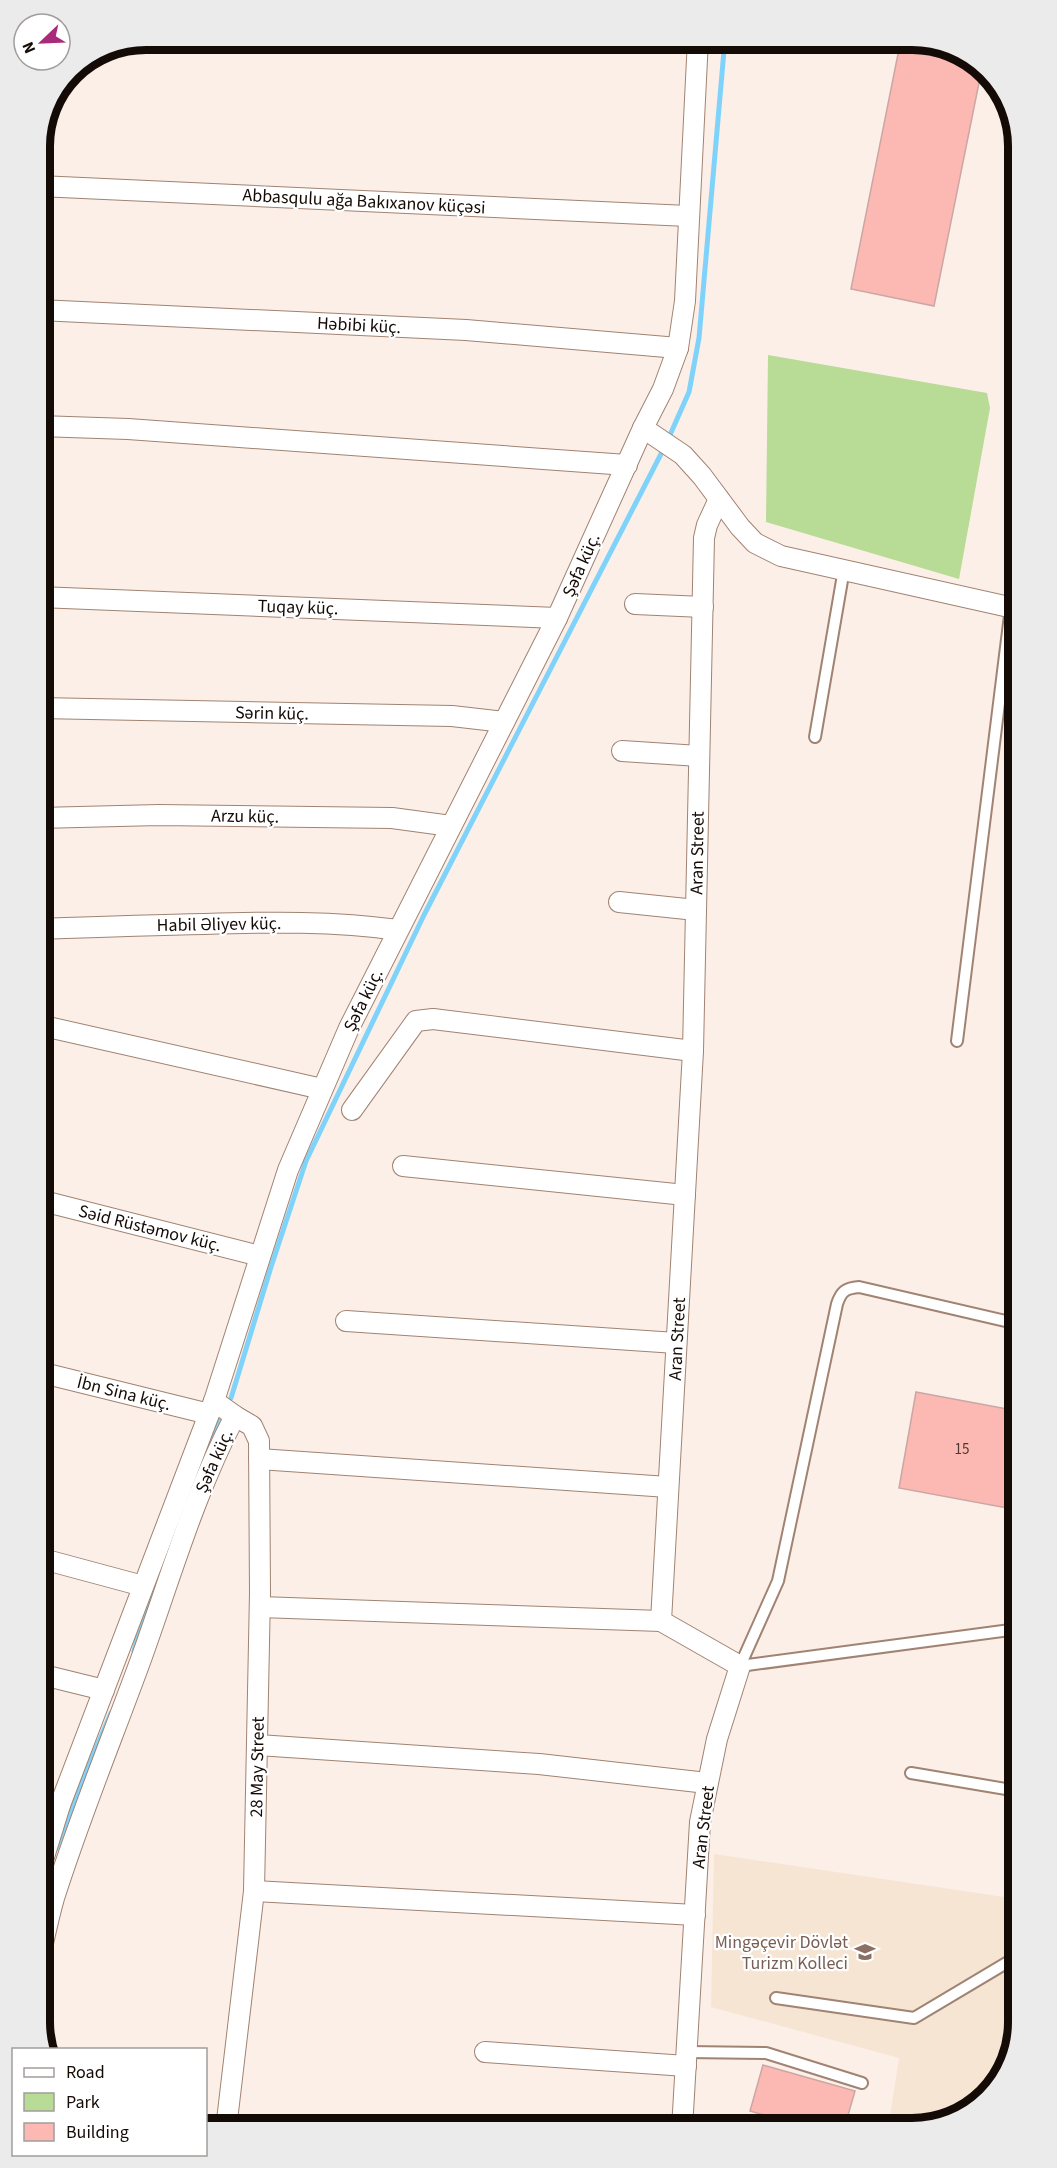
<svg xmlns="http://www.w3.org/2000/svg" width="1057" height="2168" font-family="'Source Sans 3',sans-serif">
<style>
.education{fill:#f7e5d4}
.green{fill:#b8db95}
.lines{fill:none;stroke-linecap:round;stroke-linejoin:round}
.stream{stroke:#7fd3fb;stroke-width:5}
.building{fill:#fcb8b2;stroke:#cba7a3;stroke-width:1.5}
.service-casing{stroke:#a08372;stroke-width:14}
.minor-casing{stroke:#a08372;stroke-width:22}
.service{stroke:#fff;stroke-width:10}
.minor{stroke:#fff;stroke-width:20}
.labels{text-anchor:middle;stroke-width:4.5;stroke-linejoin:round;paint-order:stroke}
.number-label{font-size:15px;fill:#4f3631}
.street-label{font-size:18px;fill:#150b06;stroke:#fff}
.education-label{font-size:18px;fill:#785e54;stroke:#fff;text-anchor:end}
.rim{fill:none;stroke:#150b06;stroke-width:8}
</style>
<rect width="100%" height="100%" fill="#fcefe8"/>
<path class="education" d="M714 1854 1004 1897 1007 1881 1018 1883V2023L1000 2082 952 2121 912 2129H888L899 2058 711 2007Z"/>
<path class="green" d="M768 355 987 393 990 408 959 579 766 522Z"/>
<g class="lines">
<g class="stream">
<path d="M670 435 689 392 699 338 725 39"/>
<path d="M231 1398 271 1267 306 1161 424 915 661 454"/>
<path d="M197 1476 219 1418"/>
<path d="M134 1651 144 1612 175 1532"/>
<path d="M56 1849 80 1786 111 1713"/>
<path d="M39 1911 49 1872"/>
</g>
</g>
<g class="building">
<path d="M899 49 979 65 982 68 934 306 851 289Z"/>
<path d="M916 1392 1018 1411V1510L899 1488Z"/>
<path d="M763 2065 855 2091 844 2129H811L750 2111Z"/>
</g>
<g class="lines">
<g class="service-casing">
<g id="service">
<path d="M815 737 844 569"/>
<path d="M957 1041 1011 607 1018 578"/>
<path d="M1018 1629 740 1666 778 1581 837 1304C841 1292 845 1288 859 1287L1018 1324"/>
<path d="M911 1773 1018 1791"/>
<path d="M776 1998 914 2018 1018 1956"/>
<path d="M687 2052 766 2053 862 2083"/>
</g>
</g>
<g class="minor-casing">
<g id="minor">
<path d="M39 186 688 216"/>
<path d="M39 310 466 330 678 348"/>
<path d="M39 426 128 429 627 465"/>
<path d="M643 428 683 455 702 476 740 527 755 543 781 556 1018 609"/>
<path d="M39 597 557 618"/>
<path d="M635 604 703 607"/>
<path d="M39 708 452 716 504 722"/>
<path d="M622 751 699 756"/>
<path d="M39 818 159 815 392 818 451 826"/>
<path d="M619 902 696 910"/>
<path d="M39 929C94 927 150 925 205 924 269 922 334 921 398 930"/>
<path d="M39 1025 322 1089"/>
<path d="M352 1110 416 1021 433 1019 693 1051"/>
<path d="M403 1166 685 1195"/>
<path d="M39 1200 260 1256"/>
<path d="M346 1321 676 1343"/>
<path d="M39 1372 209 1414"/>
<path d="M259 1459 668 1487"/>
<path d="M39 1558 143 1586"/>
<path d="M260 1607 661 1621"/>
<path d="M39 1674 104 1690"/>
<path d="M258 1745 539 1764 707 1783"/>
<path d="M39 1799 60 1805"/>
<path d="M39 1873 60 1805 214 1401"/>
<path d="M254 1891 695 1915"/>
<path d="M39 1960C44 1940 48 1919 54 1898 79 1819 111 1741 140 1662 170 1579 194 1494 235 1416L214 1401 288 1170 349 1028 557 618 643 428 663 389 678 348 685 301 698 39"/>
<path d="M485 2052 686 2066"/>
<path d="M226 2129 254 1891 260 1593 259 1441 252 1426 235 1416"/>
<path d="M682 2129 700 1822 717 1739 740 1666 661 1621 693 1051 704 538 707 525 719 499"/>
</g>
</g>
<use href="#service" class="service"/>
<use href="#minor" class="minor"/>
</g>
<defs>
<g id="university-bare" transform="scale(1.62)"><path d="M0-5L7-2L0 1L-7-2ZM-4 1L0 2.5L4 1V4Q0 6-4 4Z" fill="#8d6e63" stroke="#fff" stroke-width="2.5" paint-order="stroke"/></g>
</defs>
<g fill-rule="evenodd">
<use href="#university-bare" x="865" y="1952"/>
</g>
<g class="labels">
<g class="number-label">
<text x="962" y="1454">15</text>
</g>
<g class="street-label">
<text transform="translate(364 201) rotate(3)" y="6">Abbasqulu ağa Bakıxanov küçəsi</text>
<text transform="translate(359 325) rotate(3)" y="6">Həbibi küç.</text>
<text transform="translate(581 565) rotate(-66)" y="6">Şəfa küç.</text>
<text transform="translate(298 607) rotate(2)" y="6">Tuqay küç.</text>
<text transform="translate(272 713) rotate(1)" y="6">Sərin küç.</text>
<text transform="translate(245 816) rotate(1)" y="6">Arzu küç.</text>
<text transform="translate(697 853) rotate(-89)" y="6">Aran Street</text>
<text transform="translate(219 924) rotate(-1)" y="6">Habil Əliyev küç.</text>
<text transform="translate(363 1000) rotate(-64)" y="6">Şəfa küç.</text>
<text transform="translate(150 1228) rotate(14)" y="6">Səid Rüstəmov küç.</text>
<text transform="translate(677 1339) rotate(-87)" y="6">Aran Street</text>
<text transform="translate(124 1393) rotate(14)" y="6">İbn Sina küç.</text>
<text transform="translate(214 1461) rotate(-66)" y="6">Şəfa küç.</text>
<text transform="translate(257 1767) rotate(-89)" y="6">28 May Street</text>
<text transform="translate(703 1827) rotate(-83)" y="6">Aran Street</text>
</g>
<g class="education-label">
<text x="848" y="1948">Mingəçevir Dövlət<tspan x="848" dy="21">Turizm Kolleci</tspan></text>
</g>
</g>
<path d="M0 0H1057V2168H0ZM146 50H912A96 96 0 0 1 1008 146V2022A96 96 0 0 1 912 2118H146A96 96 0 0 1 50 2022V146A96 96 0 0 1 146 50Z" fill="#ecebeb" fill-rule="evenodd"/>
<path class="rim" d="M146 50H912A96 96 0 0 1 1008 146V2022A96 96 0 0 1 912 2118H146A96 96 0 0 1 50 2022V146A96 96 0 0 1 146 50Z"/>
<rect x="12" y="2048" width="195" height="108" fill="#ffffff" stroke="#a19d9b" stroke-width="1.5"/>
<rect x="24" y="2068" width="30" height="9" fill="#ffffff" stroke="#a19d9b" stroke-width="1.5"/>
<text x="66" y="2078" font-size="18" fill="#150b06">Road</text>
<rect x="24" y="2093" width="30" height="18" fill="#b8db95" stroke="#a19d9b" stroke-width="1.5"/>
<text x="66" y="2108" font-size="18" fill="#150b06">Park</text>
<rect x="24" y="2123" width="30" height="18" fill="#fcb8b2" stroke="#a19d9b" stroke-width="1.5"/>
<text x="66" y="2138" font-size="18" fill="#150b06">Building</text>
<g transform="translate(42 42) rotate(247)"><circle r="28" fill="#ffffff" stroke="#a19d9b" stroke-width="1.5"/>
<path d="M0-4.5L10 22L0 15L-10 22Z" fill="#a92a79"/>
<text y="-9" font-size="16" font-weight="bold" text-anchor="middle" fill="#150b06">N</text>
</g>
</svg>
